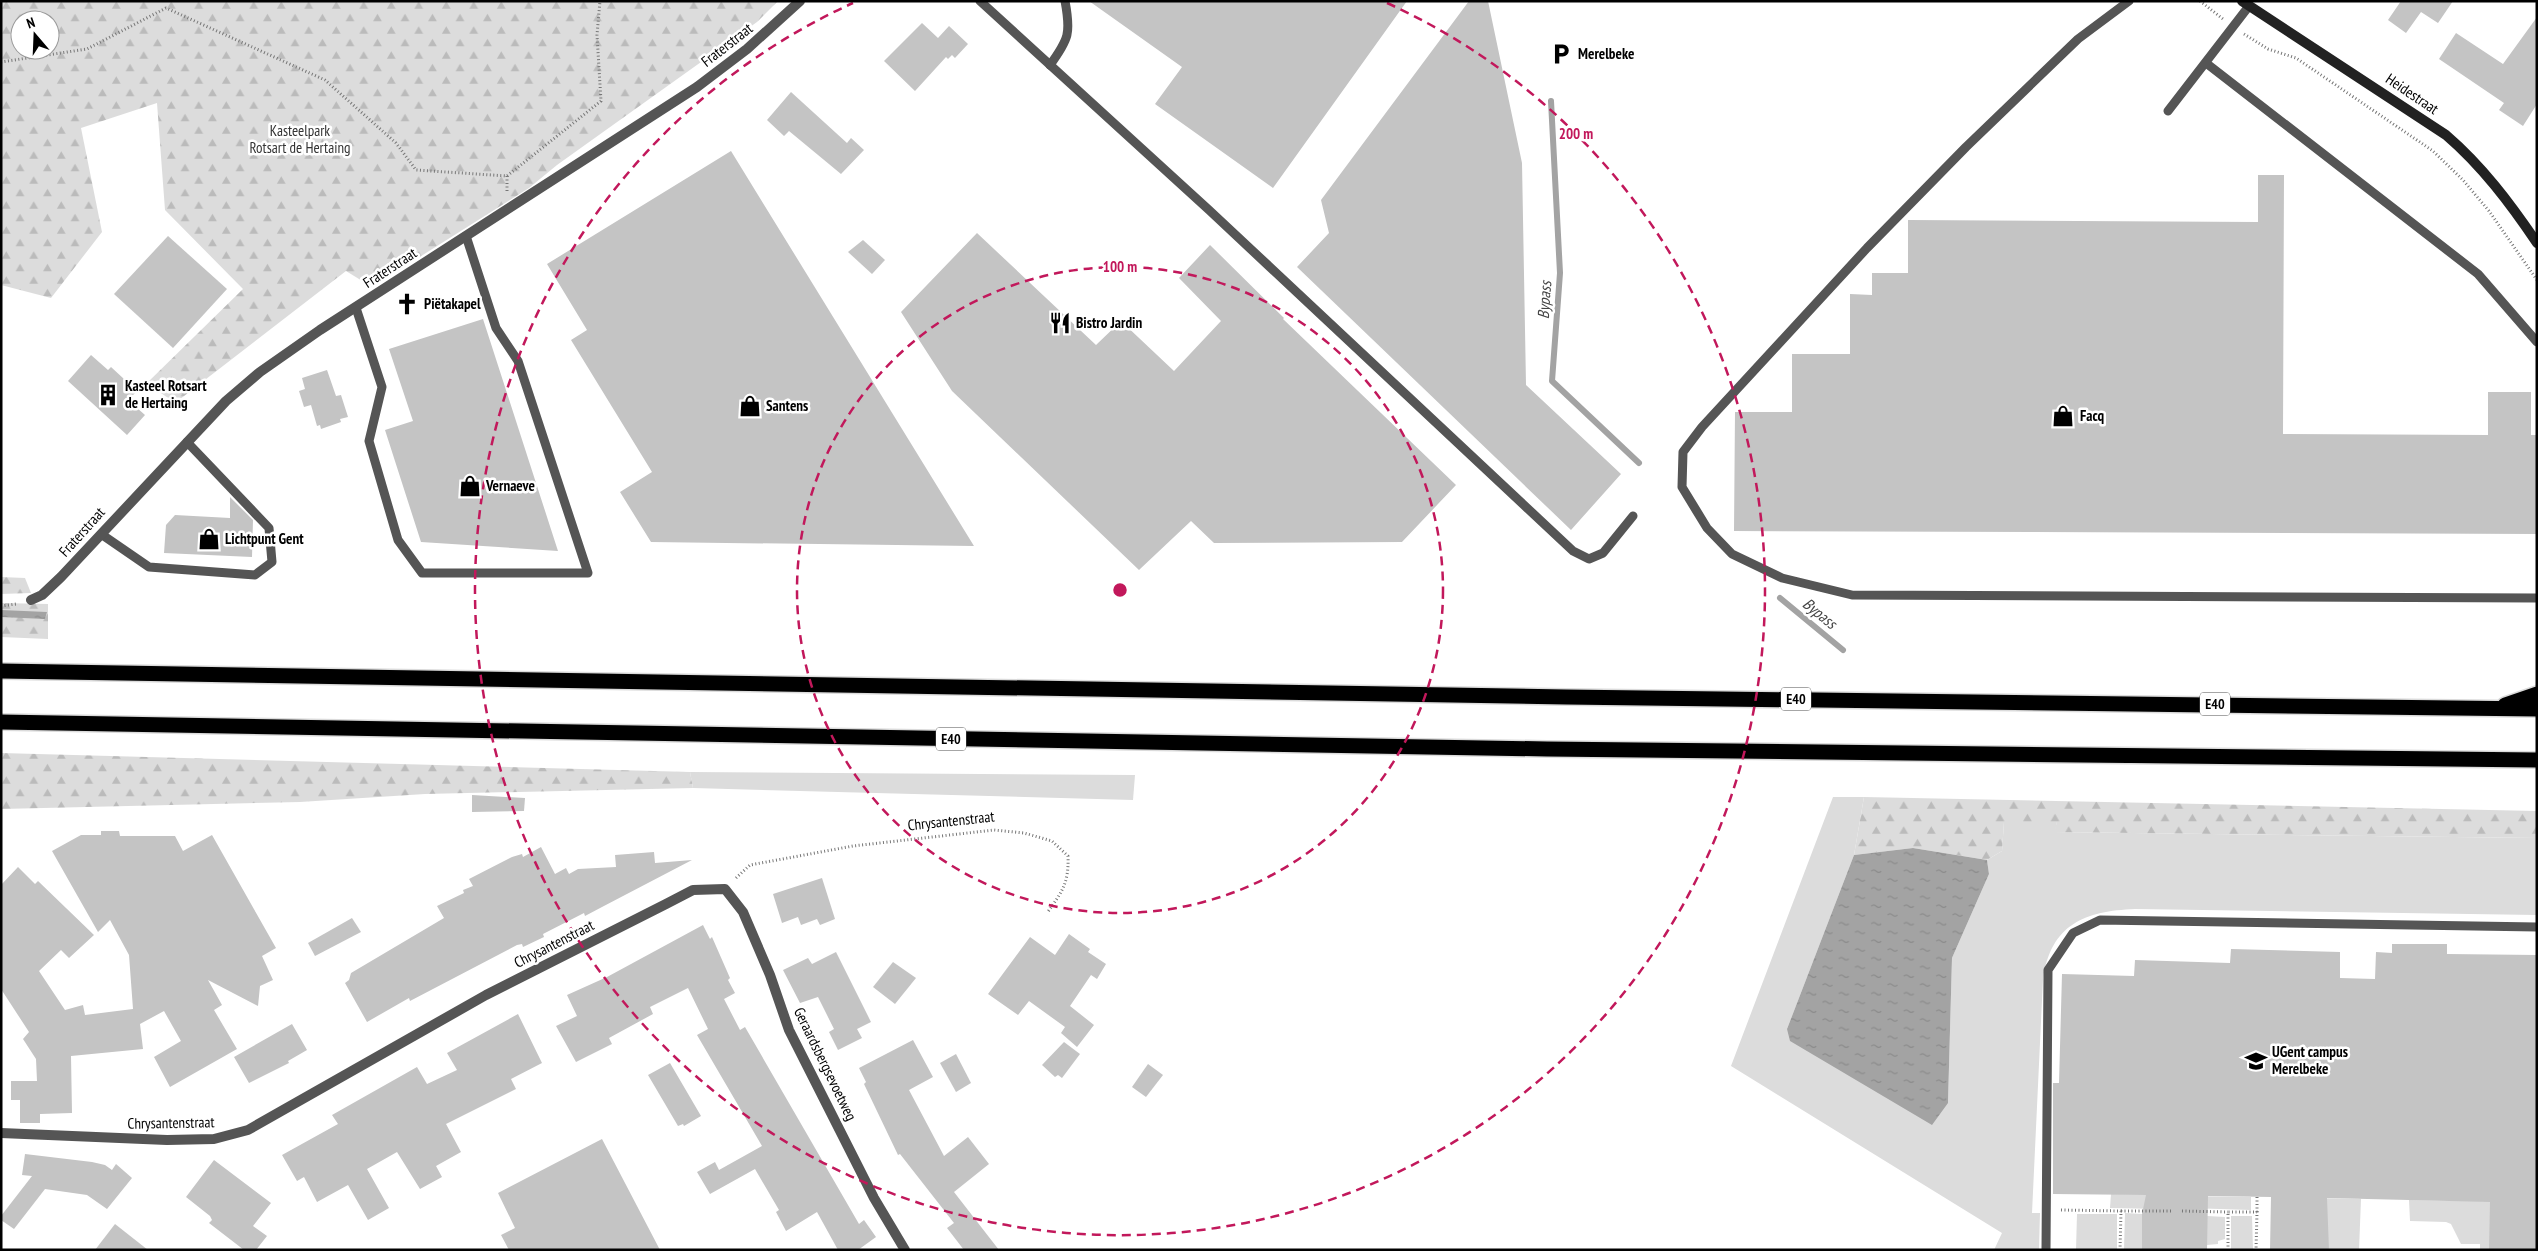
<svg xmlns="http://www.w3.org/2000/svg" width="2538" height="1251" font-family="'PT Sans Narrow',sans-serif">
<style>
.grass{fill:#dcdcdc}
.forest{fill:url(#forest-firs);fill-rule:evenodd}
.water{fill:url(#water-ripples)}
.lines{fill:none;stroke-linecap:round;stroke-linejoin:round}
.stream{stroke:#a3a3a3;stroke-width:6}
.building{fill:#c4c4c4}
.highway-casing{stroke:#dbdbdb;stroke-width:18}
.path{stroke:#777;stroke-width:3;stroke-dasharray:1 2.5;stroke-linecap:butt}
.lane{stroke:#555;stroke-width:9}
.street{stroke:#555;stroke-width:10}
.secondary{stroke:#222;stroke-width:10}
.highway{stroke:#000;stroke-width:15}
.ring{fill:none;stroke:#c2185b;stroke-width:2.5;stroke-dasharray:9 6}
.labels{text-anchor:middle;stroke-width:5;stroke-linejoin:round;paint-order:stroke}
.shield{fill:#fff;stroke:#4c4c4c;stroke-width:1}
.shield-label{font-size:14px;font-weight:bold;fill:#000}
.street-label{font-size:15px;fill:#000;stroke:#fff}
.poi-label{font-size:15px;font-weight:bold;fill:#000;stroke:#fff;text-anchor:start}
.park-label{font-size:15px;fill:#333;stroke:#fff}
.water-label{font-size:16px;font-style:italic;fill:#444;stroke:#fff}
.centre{fill:#c2185b;stroke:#fff;stroke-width:2.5}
.ring-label{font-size:15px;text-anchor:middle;font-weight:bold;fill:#c2185b;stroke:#fff;stroke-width:5;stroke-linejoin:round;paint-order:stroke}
</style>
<defs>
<pattern id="forest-firs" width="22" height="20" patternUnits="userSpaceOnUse" patternTransform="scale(1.25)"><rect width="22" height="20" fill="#dcdcdc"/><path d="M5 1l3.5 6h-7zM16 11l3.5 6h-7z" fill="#bbb"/></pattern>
<pattern id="water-ripples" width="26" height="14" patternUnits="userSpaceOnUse" patternTransform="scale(1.25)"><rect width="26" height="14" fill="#a3a3a3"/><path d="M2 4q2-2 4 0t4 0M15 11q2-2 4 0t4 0" fill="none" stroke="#8b8b8b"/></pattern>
</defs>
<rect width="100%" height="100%" fill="#fff"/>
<g class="grass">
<path d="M690 772 1135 775 1133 800 693 788Z"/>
<path d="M1833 797H1864L1854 855 1787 1029 1948 1103 1952 958 1989 874 1987 860 2002 851 2004 822H2057L2055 832 2537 838V915L2135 909C2085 911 2051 924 2043 979L2032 1213H2040L2039 1250H1994L2002 1233 1731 1066Z"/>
<path d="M2111 1194 2162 1195V1209L2110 1208Z"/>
<path d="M2180 1196 2251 1197V1210L2188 1208Z"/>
<path d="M2314 1198 2361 1199 2359 1250H2329Z"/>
<path d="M2409 1200 2537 1202V1250H2480V1244H2461L2451 1224 2446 1222 2410 1221Z"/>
<path d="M2125 1213 2142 1214V1250H2124Z"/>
<path d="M2077 1214H2117V1250H2076Z"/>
<path d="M2207 1216 2225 1217V1239L2218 1241V1244L2207 1245Z"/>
<path d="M2231 1216H2252L2253 1250H2231Z"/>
</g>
<g class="forest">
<path d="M1 1H778L757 22 557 165 529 188 372 287 346 271 175 403 147 383 243 289 165 210 157 103 81 128 102 232 51 298 1 285ZM20 20H50V50H20Z"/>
<path d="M1 577 25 578 31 593 1 594Z"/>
<path d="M1 603 48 604V639L1 637Z"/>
<path d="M1 753 690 772 693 788 425 794 300 802 1 809Z"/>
<path d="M1864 797 2537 811V838L2054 832 2057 822H2004L2002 851 1987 860 1913 848 1854 855Z"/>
</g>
<g class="water">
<path d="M1 610 47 612 45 619 1 617Z"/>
<path d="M1913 848 1987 860 1989 874 1952 958 1948 1103 1932 1125 1790 1041 1787 1029 1854 855Z"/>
</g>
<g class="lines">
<g class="stream">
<path d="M1551 101 1560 273 1552 381 1639 463"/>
<path d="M1780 598 1843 650"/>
</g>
</g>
<g class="building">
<path d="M1089 1H1407L1273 188 1155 104 1182 67Z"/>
<path d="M1469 1H1488L1522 163 1526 385 1621 474 1571 530 1297 267 1329 233 1321 200Z"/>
<path d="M2401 1H2453L2438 23 2421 12 2406 33 2388 20Z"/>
<path d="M2537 17V104L2523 126 2499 110 2504 103 2439 59 2456 33 2503 64Z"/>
<path d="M922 23 938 38 949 26 968 44 955 58 952 55 948 59 946 57 915 91 884 61Z"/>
<path d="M791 92 847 143 851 138 864 150 841 174 789 131 784 136 767 120Z"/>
<path d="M731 151 942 494 974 546 651 542 620 492 652 472 571 340 587 330 547 264Z"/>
<path d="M2258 175H2284L2283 434 2488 435V392H2531V435H2537V534L1734 531 1735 412H1792V354H1850V294L1872 295V273H1908V220L2258 222Z"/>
<path d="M977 233 1096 345 1121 321 1174 371 1221 321 1179 278 1210 245 1284 318 1283 319 1456 485 1402 542 1214 543 1191 521 1139 570 952 391 901 312Z"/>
<path d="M168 236 227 289 173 348 114 294Z"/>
<path d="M863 240 885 260 872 274 848 252Z"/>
<path d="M483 319 558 551 421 542 385 430 413 421 389 349Z"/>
<path d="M91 355 108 370 111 367 137 391 128 400 145 415 127 435 68 381Z"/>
<path d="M327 370 336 396 341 395 348 417 340 419 341 422 321 429 320 425 317 426 311 405 304 407 299 391 305 389 302 378Z"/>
<path d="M230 497 253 520 252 557 164 553 166 525 175 515 230 518Z"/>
<path d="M472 795 525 798 524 811 472 812Z"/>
<path d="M101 831H119L120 836H175L183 851 212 835 276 948 262 956 273 980 260 986 258 1006 208 980 222 1005 214 1010 237 1049 170 1087 154 1057 181 1041 164 1011 140 1024 143 1049 71 1056 72 1113 40 1114V1123H20V1100H11V1081H37L36 1059 23 1039 29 1032 1 989V885L18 867 35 884 38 881 94 935 69 958 61 950 39 971 65 1010 83 1005 85 1015 133 1009 129 955 110 920 98 932 52 851 81 835H101Z"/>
<path d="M541 847 555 874 566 868 569 874 578 869 616 867 615 855 654 852 655 863 692 860 602 907 585 916 584 913 543 934 544 937 523 947 522 944 517 945 410 1001 409 998 367 1022 345 983 349 980 351 973 444 918 437 906 464 893 463 890 473 886 469 879 512 857 522 854 523 857Z"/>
<path d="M822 878 835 919 820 925 817 919 801 925 798 917 782 923 773 894Z"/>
<path d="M352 918 361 932 315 956 308 943Z"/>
<path d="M703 925 710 939 712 937 730 978 728 980 735 993 724 999 740 1030 745 1027 859 1224 864 1220 876 1237 858 1250H838L817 1212 786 1231 776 1212 779 1210 755 1169 710 1194 697 1172 715 1162 719 1170 762 1146 697 1035 708 1029 688 988 650 1007 653 1014 609 1038 612 1044 576 1062 556 1026 577 1016 567 995 607 977Z"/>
<path d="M1069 934 1090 949 1088 952 1106 964 1097 979 1091 975 1070 1006 1094 1025 1077 1047 1061 1033 1065 1027 1029 1001 1018 1015 988 994 1030 937 1055 955Z"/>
<path d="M2392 944H2447V954L2537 955V1250H2489L2490 1202 2327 1198 2329 1250H2270L2271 1197 2208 1196 2207 1250H2142V1214L2146 1195 2053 1194V1083H2059L2062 974 2134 976 2135 960 2230 963 2231 949 2340 952V978L2375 979 2376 952 2392 953Z"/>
<path d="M836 952 871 1022 857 1029 862 1038 838 1050 829 1032 834 1029 818 997 800 1003 783 970 808 958 812 964Z"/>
<path d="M893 962 916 978 895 1004 873 987Z"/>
<path d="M518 1014 542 1063 511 1079 516 1089 446 1124 461 1152 436 1166 442 1177 420 1189 397 1152 367 1169 389 1208 368 1220 348 1185 317 1202 304 1177 297 1181 282 1155 338 1124 332 1115 417 1067 427 1084 457 1070 447 1053Z"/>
<path d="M292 1024 307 1050 288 1061 289 1063 249 1083 234 1057Z"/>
<path d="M913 1040 933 1077 909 1090 944 1156 968 1137 989 1164 954 1192 999 1250H964L947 1228 954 1223 900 1154 898 1155 864 1084 866 1082 859 1068Z"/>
<path d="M1064 1042 1080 1054 1062 1078 1058 1075 1055 1077 1042 1065Z"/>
<path d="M956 1054 971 1083 956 1092 940 1063Z"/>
<path d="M670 1063 701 1116 684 1126 683 1124 678 1126 648 1075Z"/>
<path d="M1148 1064 1163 1075 1146 1097 1132 1087Z"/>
<path d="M602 1139 660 1250H509L501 1235 515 1228 498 1193Z"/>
<path d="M25 1154 92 1162 105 1165 112 1170 116 1164 132 1178 107 1209 87 1195 45 1189 14 1229 1 1220V1216L32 1176 22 1175Z"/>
<path d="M214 1160 271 1203 253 1226 267 1236 256 1250H244L209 1223 212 1220 210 1216 186 1197Z"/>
<path d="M115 1224 148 1250H95Z"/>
</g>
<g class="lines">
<g class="highway-casing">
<g id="highway">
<path d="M1 671 1566 697 2537 709"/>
<path d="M2505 705 2537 694"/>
<path d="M1 722 1547 749 2537 760"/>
</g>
</g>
<g class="path">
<path d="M2200 1 2223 19"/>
<path d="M2244 34 2268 49 2296 58 2433 151 2463 180 2489 211 2537 280"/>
<path d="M1 62 87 49 166 8 325 80 396 143 416 170 507 176 601 101 597 35 600 1"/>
<path d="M507 176V191"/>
<path d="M1 606 16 604"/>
<path d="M736 878 750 865 853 846 994 830 1024 833 1052 841 1068 856C1069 883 1062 892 1047 913"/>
<path d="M2061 1210 2121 1211 2120 1250"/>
<path d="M2121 1211H2172"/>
<path d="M2182 1211 2228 1212"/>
<path d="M2257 1212V1197"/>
<path d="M2228 1250V1212H2257L2256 1250"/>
</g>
<g class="lane">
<path d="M980 1 1209 210 1573 551 1589 559 1603 553 1633 516"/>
<path d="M2129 1 2078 39 1966 147 1867 248 1702 427 1683 452 1682 487 1707 528 1732 554 1782 578 1852 595 2537 598"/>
<path d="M2206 63 2478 274 2537 342"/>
<path d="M1050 65C1069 39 1071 33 1065 1"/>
<path d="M2168 111 2249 6"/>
<path d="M356 308 382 387 369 441 398 540 422 573H588L518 361 496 328 466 236"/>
<path d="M101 534 149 567 255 575 272 562 269 528 187 442"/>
<path d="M2046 1250 2048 970 2073 933 2100 920 2537 927"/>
</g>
<g class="street">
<path d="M31 600 42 595 61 577 226 401 260 372 320 330 697 87 747 49 800 1"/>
<path d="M1 1133 167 1140 214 1139 248 1130 486 995 666 904 693 890 725 889 743 912 770 975 789 1030 874 1198 905 1250"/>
</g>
<path class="secondary" d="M2242 1 2446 135C2482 166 2510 203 2537 243"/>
<use href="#highway" class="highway"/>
</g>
<g class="ring">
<circle cx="1120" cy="590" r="323"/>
<path d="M1387 3A645 645 0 1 1 853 3"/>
</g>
<defs>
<g id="parking-bare" transform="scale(1.725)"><path d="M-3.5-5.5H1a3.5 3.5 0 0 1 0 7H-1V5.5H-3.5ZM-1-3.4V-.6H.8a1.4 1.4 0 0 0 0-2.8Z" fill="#000" stroke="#fff" stroke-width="2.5" paint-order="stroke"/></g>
<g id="church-bare" transform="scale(1.725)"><path d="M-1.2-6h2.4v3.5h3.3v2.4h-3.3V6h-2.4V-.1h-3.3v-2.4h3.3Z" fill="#000" stroke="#fff" stroke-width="2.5" paint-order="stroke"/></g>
<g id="restaurant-bare" transform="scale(1.725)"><path d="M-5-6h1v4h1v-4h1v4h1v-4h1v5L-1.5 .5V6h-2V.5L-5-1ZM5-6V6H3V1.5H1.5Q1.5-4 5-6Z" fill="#000" stroke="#fff" stroke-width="2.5" paint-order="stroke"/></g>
<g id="building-bare" transform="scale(1.725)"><path d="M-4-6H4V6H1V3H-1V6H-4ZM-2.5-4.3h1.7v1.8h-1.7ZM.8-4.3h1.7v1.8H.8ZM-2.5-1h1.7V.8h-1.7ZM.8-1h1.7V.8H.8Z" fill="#000" stroke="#fff" stroke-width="2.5" paint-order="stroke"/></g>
<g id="shop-bare" transform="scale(1.725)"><path d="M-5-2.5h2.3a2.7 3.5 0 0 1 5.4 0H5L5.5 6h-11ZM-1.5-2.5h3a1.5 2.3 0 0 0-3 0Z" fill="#000" stroke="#fff" stroke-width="2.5" paint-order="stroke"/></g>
<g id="university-bare" transform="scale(1.725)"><path d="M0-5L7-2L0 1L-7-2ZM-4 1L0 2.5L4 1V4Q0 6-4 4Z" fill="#000" stroke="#fff" stroke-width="2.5" paint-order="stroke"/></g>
</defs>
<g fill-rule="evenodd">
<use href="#parking-bare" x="1561" y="54"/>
<use href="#church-bare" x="407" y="304"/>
<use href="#restaurant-bare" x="1060" y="323"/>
<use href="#building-bare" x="108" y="395"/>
<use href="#shop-bare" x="750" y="406"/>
<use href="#shop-bare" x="2063" y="416"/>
<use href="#shop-bare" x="470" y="486"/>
<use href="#shop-bare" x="209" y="539"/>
<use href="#university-bare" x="2256" y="1061"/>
</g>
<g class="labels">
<g class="shield">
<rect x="1781" y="687.5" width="30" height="23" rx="4"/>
<rect x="2200" y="692.5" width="30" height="23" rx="4"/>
<rect x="936" y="727.5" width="30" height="23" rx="4"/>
</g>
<g class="shield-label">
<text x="1796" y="704">E40</text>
<text x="2215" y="709">E40</text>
<text x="951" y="744">E40</text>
</g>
<g class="street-label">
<text transform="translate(727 45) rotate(-38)" y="5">Fraterstraat</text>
<text transform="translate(2412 94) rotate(34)" y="5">Heidestraat</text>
<text transform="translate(390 268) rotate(-33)" y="5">Fraterstraat</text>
<text transform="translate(82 532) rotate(-48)" y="5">Fraterstraat</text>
<text transform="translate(951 821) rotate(-6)" y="5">Chrysantenstraat</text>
<text transform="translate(554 944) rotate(-27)" y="5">Chrysantenstraat</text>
<text transform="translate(825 1064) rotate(64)" y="5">Geraardsbergsevoetweg</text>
<text transform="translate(171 1123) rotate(-1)" y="5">Chrysantenstraat</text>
</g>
<g class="poi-label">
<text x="1578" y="59">Merelbeke</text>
<text x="424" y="309">Piëtakapel</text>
<text x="1076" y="328">Bistro Jardin</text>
<text x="125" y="391">Kasteel Rotsart<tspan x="125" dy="17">de Hertaing</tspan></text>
<text x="766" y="411">Santens</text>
<text x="2080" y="421">Facq</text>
<text x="486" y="491">Vernaeve</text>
<text x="225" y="544">Lichtpunt Gent</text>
<text x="2272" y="1057">UGent campus<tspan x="2272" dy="17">Merelbeke</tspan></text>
</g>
<g class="park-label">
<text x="300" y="136">Kasteelpark<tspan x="300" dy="17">Rotsart de Hertaing</tspan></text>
</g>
<g class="water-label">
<text transform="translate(1544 300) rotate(-86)" y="6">Bypass</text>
<text transform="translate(1820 613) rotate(39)" y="6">Bypass</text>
</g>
</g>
<circle cx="1120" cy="590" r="8" class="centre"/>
<g class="ring-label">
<text x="1576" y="139">200 m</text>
<text x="1120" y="272">100 m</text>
</g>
<rect width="2538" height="1251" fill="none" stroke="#000000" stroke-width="5"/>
<g transform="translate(35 35) rotate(341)"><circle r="24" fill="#ffffff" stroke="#999999"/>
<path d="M0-4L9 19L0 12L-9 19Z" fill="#000000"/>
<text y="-8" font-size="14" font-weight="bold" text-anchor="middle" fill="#000000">N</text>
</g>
</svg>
